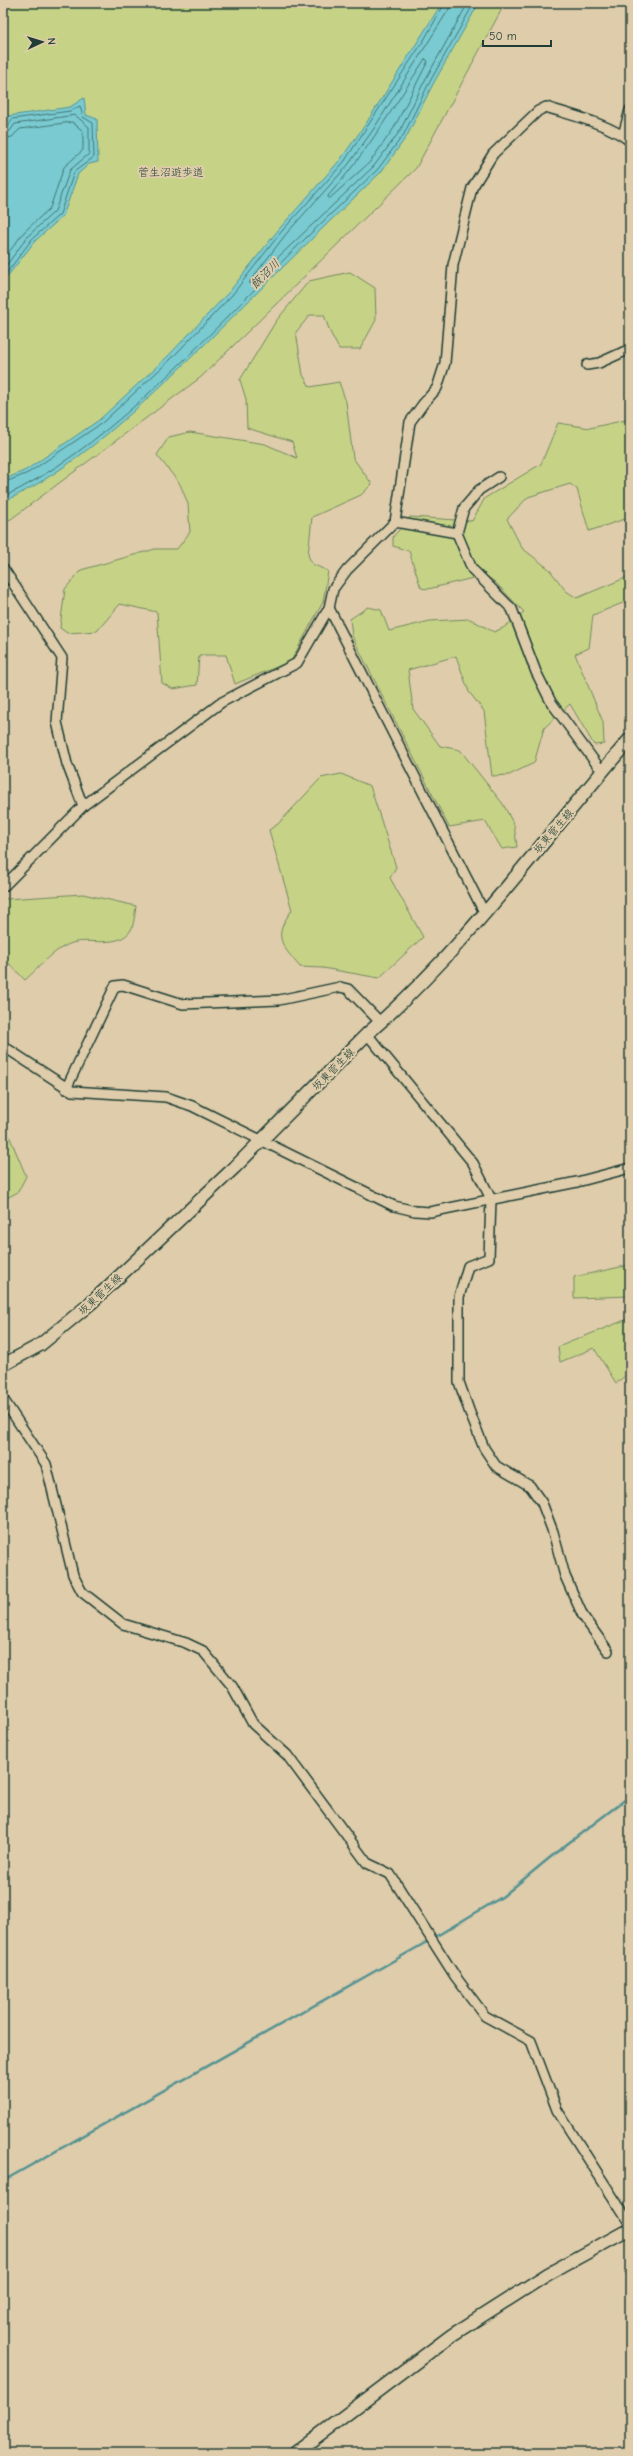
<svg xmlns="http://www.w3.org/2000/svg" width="633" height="2456" font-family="'Comic Neue','Klee One',sans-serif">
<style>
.green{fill:#c6d387;stroke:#72885e}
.water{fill:#79cad1;stroke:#559292}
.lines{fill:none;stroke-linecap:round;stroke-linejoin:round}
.shore{stroke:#437573;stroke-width:1}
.stream{stroke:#559292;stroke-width:2.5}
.street-casing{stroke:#1f3d34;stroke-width:12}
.secondary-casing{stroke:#1f3d34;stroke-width:15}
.street{stroke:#deccaa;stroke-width:9}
.secondary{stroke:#deccaa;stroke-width:12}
.labels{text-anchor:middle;stroke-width:4;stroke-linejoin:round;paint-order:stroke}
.park-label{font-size:11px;fill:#274438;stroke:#deccaa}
.street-label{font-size:11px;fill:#1f3d34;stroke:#deccaa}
.water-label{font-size:12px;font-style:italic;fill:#24443c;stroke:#deccaa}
</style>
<rect width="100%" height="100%" fill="#deccaa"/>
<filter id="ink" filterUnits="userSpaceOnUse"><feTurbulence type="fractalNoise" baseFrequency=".025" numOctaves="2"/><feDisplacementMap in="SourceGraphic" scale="8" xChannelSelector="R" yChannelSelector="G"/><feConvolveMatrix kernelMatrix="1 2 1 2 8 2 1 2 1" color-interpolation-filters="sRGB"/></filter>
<g filter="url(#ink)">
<g class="green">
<path d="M3 3H505L416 168 411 173 201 377 11 519 3 522Z"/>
<path d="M350 272 375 288 376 320 360 349H339L330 332 324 315H310L296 332 303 375 310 387 339 382 346 402 353 458 372 484 361 495 312 517 308 555 312 564 328 571 323 602 291 661 235 684 226 655H199L197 685 173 689 162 683 157 612 120 604 97 631 67 633 60 628 65 589 81 570 155 549H177L190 532 188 504 180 484 157 455 169 437 190 432 265 444 297 458 292 442 247 428 246 399 240 380 276 321 309 281Z"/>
<path d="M630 419V520L625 519 589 531 577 489 570 484 528 497 507 519 522 548 549 569 566 591 577 598 630 576V600L593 615 589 648 575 654 603 722 604 744 594 745 570 704 544 728 534 763 509 775 492 776 484 711 469 692 456 656 408 670 413 709 440 746 460 750 503 804 514 825 517 847 502 849 485 821 449 827 352 636 350 619 368 607 381 610 389 631 430 621 470 619 494 632 503 628 524 612 495 582 485 575 428 589 421 588 409 551 393 546V537L410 517 472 521 485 498 541 464 558 423 590 428Z"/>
<path d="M341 774 370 786 396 867 390 878 423 937 379 978 323 968 300 967C281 944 272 937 292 910L269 830 278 824 321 778Z"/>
<path d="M83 894 136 906C135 913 134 924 131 930 119 948 93 939 76 942 56 946 40 967 25 980L3 957V896L7 899Z"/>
<path d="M3 1121 26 1176 18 1192 3 1200Z"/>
<path d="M630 1265V1296L574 1298V1277Z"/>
<path d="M630 1318V1372L616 1383 594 1348 560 1362 558 1347Z"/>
</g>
<g class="water">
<path d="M442 3H479L432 86 407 136 381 172C320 230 261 289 201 348 141 405 79 467 3 502V480L26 470 99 420 168 356 229 292 279 229 340 160 365 125Z"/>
<path d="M84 98 86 115 97 119 98 162 89 164 78 174 63 216 35 241 3 282V129L8 116 70 107Z"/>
</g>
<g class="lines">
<g class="shore">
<path d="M450 3 449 9 373 130 348 165 286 234 250 281V284L374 166 400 131 424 82 468 3"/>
<path d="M425 59 428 61 394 128 370 162 329 199 328 196C366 154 394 106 425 59Z"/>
<path d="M3 128 8 127 12 119 70 111 80 106 83 117 93 123 94 157 74 172 60 214 32 239 3 278"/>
<path d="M3 133 10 131 15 124 75 115 89 127V154L70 170 55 211 28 236 3 270"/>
<path d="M3 139 12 137 20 129 72 122 83 131V150L64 167 50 208 24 232 3 260"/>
<path d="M3 483 28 473 102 423 171 359 232 295 282 231 344 162 424 40 445 3"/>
<path d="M3 497C100 452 190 354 265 279 301 241 340 206 378 169L404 134 428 85 474 3"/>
</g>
<path class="stream" d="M3 2181 425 1943 502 1897 558 1851 630 1796"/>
<g class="street-casing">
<g id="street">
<path d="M623 135 630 110"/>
<path d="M587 365 599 363 630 349"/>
<path d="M499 477 479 490 471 500 464 508 457 533 472 569 512 609 536 672 551 702 598 766 604 771"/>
<path d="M395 522 457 533"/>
<path d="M3 568 62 658 57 722 67 764 83 806"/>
<path d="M329 608 484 912"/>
<path d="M3 887 83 806 222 702 297 663 329 608 333 589 347 570 395 522 410 422 423 404 437 388 445 363 453 265 472 188 493 154 538 111 546 107C573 116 607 123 630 141"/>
<path d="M367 1034 473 1163 491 1199 489 1258 468 1266 459 1297V1382L470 1413 484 1448 496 1466 530 1486 542 1503 553 1532 565 1576 583 1616 608 1651"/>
<path d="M3 1046 72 1091 166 1097 192 1106 394 1206 415 1211 430 1212 577 1182 630 1168"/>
<path d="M66 1089 115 986 123 985 183 1004 279 1000 340 987 348 989 381 1023"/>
<path d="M3 1399 46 1464 73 1575 82 1592 123 1624 186 1643 203 1651 232 1686 253 1724 287 1755 367 1863 390 1874 455 1976 485 2016 531 2041 557 2110 630 2224"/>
</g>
</g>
<g class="secondary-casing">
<g id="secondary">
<path d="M3 1365 40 1345 91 1303 235 1167 367 1034C466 948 544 838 630 739"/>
<path d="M295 2453 452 2335 548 2274 630 2229"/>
</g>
</g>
<use href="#street" class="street"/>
<use href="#secondary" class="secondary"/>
</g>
</g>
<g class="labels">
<g class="park-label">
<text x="171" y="176">菅生沼遊歩道</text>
</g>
<g class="street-label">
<text transform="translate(553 831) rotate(-49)" y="4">坂東菅生線</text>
<text transform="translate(333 1069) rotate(-45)" y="4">坂東菅生線</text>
<text transform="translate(100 1294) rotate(-43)" y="4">坂東菅生線</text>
</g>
<g class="water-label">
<text transform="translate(265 274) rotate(-45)" y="4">飯沼川</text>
</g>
</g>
<rect width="633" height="2456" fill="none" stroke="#deccaa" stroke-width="16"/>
<rect x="8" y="8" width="617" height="2440" fill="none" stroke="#1f3d34" stroke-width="1.5" filter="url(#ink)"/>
<g transform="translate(42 42) rotate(86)" stroke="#deccaa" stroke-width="3" paint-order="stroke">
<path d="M0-3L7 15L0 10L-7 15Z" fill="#1f3d34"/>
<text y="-6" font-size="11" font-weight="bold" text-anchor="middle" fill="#1f3d34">N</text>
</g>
<path d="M483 40v6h68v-6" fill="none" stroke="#1f3d34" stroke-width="2"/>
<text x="489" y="40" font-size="12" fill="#1f3d34" stroke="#deccaa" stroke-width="3" paint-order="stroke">50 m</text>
</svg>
